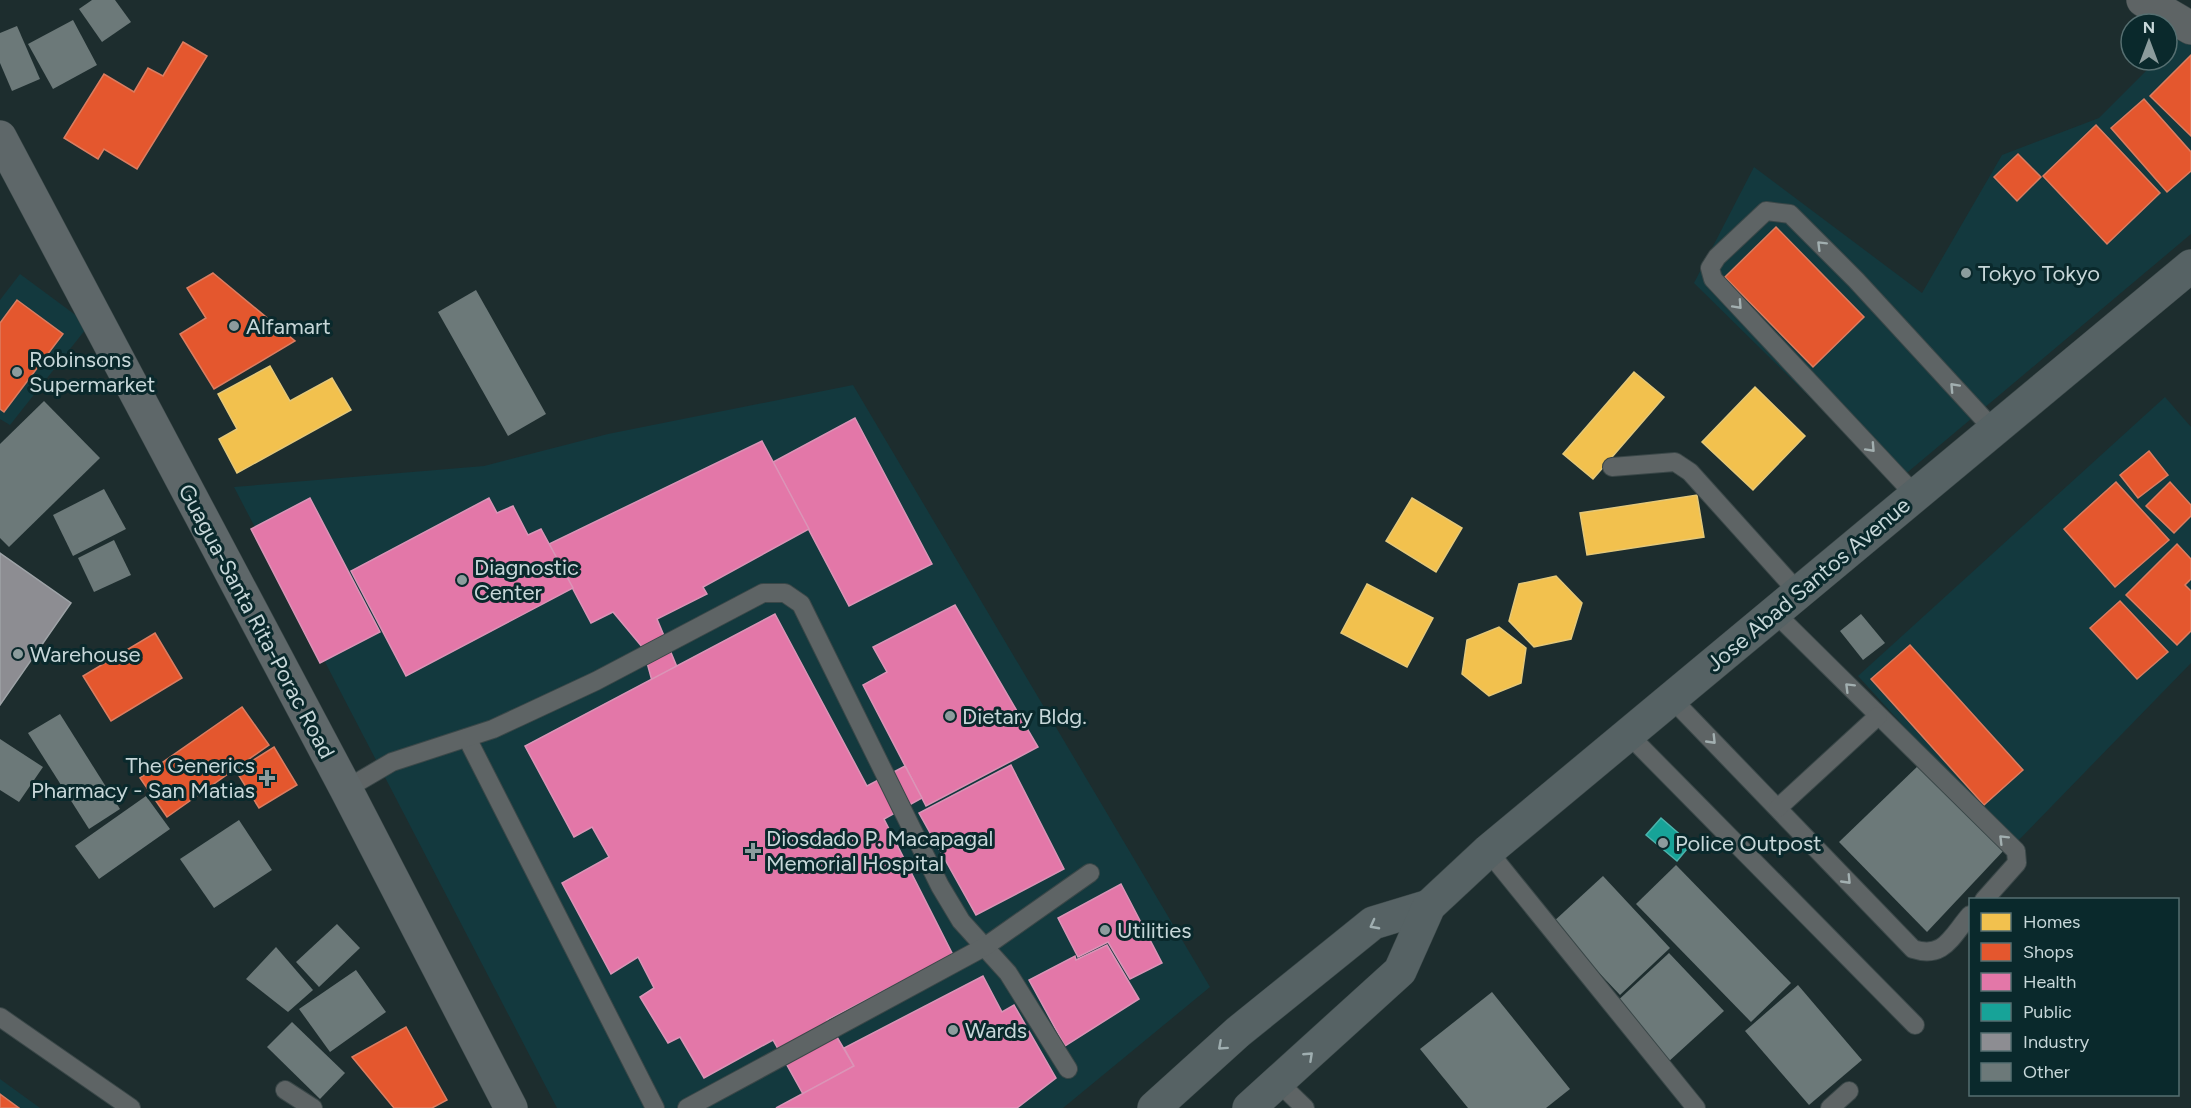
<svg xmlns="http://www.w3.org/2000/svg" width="2191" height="1108" font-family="Figtree,sans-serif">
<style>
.built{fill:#13393e}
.homes{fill:#f2c14e;stroke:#e5c878;stroke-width:1.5}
.shops{fill:#e4572e;stroke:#db7d61;stroke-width:1.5}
.health{fill:#e377a8;stroke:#db94b7;stroke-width:1.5}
.public{fill:#17a398;stroke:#4cb3ac;stroke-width:1.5}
.industry{fill:#8d8d92;stroke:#9ea3a7;stroke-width:1.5}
.building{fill:#6c7979}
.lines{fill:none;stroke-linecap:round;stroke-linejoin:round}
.lane-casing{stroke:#3a4748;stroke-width:20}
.street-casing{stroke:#3a4748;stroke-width:34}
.secondary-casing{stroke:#3a4748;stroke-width:34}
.highway-casing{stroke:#3a4748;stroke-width:34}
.lane{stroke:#5e6465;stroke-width:18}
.street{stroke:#5e6465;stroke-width:33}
.secondary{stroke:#5e6769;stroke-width:33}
.highway{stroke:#566264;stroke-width:33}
.oneway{stroke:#a2afb0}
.oneway2{stroke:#9faeb0}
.poi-dot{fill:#8c9c9d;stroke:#0a292c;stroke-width:2}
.labels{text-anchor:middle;stroke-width:6;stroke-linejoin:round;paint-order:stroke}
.poi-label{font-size:22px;fill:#c7d7d9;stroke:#0a292c;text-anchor:start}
.street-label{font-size:22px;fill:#c7d7d9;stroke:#0a292c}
</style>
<rect width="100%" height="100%" fill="#1d2d2e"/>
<g class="built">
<path d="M2180 37 2191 42V234L1896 482 1694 283 1754 167 1922 293 2002 155 2099 118 2157 60H2167V50Z"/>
<path d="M20 274 89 325 10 425 0 419V300Z"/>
<path d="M853 385 1210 987 1063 1108H557L234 487 484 466 608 434Z"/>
<path d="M2165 397 2191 427V663L2013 846 1858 676Z"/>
<path d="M0 1079 40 1108H0Z"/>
</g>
<g class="homes">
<path d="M270 366 290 401 332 378 351 410 237 473 219 439 237 429 218 394Z"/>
<path d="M1634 372 1664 397 1593 479 1563 454Z"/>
<path d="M1755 387 1805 436 1753 490 1702 442Z"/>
<path d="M1697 495 1704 537 1587 555 1580 513Z"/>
<path d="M1412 498 1462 528 1436 572 1386 541Z"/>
<path d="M1556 576 1582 603 1571 639 1534 647 1509 621 1519 584Z"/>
<path d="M1367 584 1433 618 1407 667 1341 633Z"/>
<path d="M1499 627 1526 648 1521 683 1489 696 1462 674 1467 640Z"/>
</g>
<g class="shops">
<path d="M183 42 207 56 137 169 104 149 98 159 64 138 104 74 134 92 148 68 163 76Z"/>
<path d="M2191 55V136L2150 96Z"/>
<path d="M2144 99 2191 152V171L2167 192 2111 128Z"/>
<path d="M2096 125 2160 193 2107 244 2043 176Z"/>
<path d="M2018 154 2041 177 2017 201 1994 177Z"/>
<path d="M1776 227 1864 317 1813 367 1725 277Z"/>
<path d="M213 273 295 341 214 389 180 334 206 318 187 288Z"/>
<path d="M17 300 63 334 4 412 0 409V323Z"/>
<path d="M2149 451 2168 475 2138 498 2120 475Z"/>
<path d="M2116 482 2169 540 2115 587 2064 529Z"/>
<path d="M2170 482 2191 505V516L2174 533 2146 506Z"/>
<path d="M2177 544 2191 559V579L2185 585 2191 591V631L2177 645 2126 595Z"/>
<path d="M2120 601 2168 652 2137 679 2090 628Z"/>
<path d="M155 633 182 678 111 721 83 676Z"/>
<path d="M1910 645 2023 770 1984 805 1871 679Z"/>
<path d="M242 707 269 745 167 817 140 778Z"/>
<path d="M274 747 297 785 259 808 236 771Z"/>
<path d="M406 1027 447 1100 432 1108H394L352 1057Z"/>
<path d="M0 1094 19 1108H0Z"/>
</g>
<g class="health">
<path d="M855 418 932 564 849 606 773 462Z"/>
<path d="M762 441 809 529 703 587 707 594 657 619 677 667 652 681 643 648 613 612 591 623 549 544Z"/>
<path d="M310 498 380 632 320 663 251 529Z"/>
<path d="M489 498 497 513 513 506 528 535 541 529 573 588 406 676 351 571Z"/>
<path d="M955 605 1038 747 926 806 863 685 887 672 873 647Z"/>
<path d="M775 614 867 786 905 766 922 798 884 819 953 955 827 1020 854 1066 803 1094 773 1040 704 1078 680 1037 668 1043 640 997 654 988 638 957 611 974 562 883 609 857 592 827 574 837 525 746Z"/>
<path d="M1011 765 1064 869 976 915 919 813Z"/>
<path d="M1121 884 1162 963 1130 979 1108 942 1078 957 1058 918Z"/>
<path d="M1107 945 1139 999 1065 1046 1029 980 1075 956 1076 960Z"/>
<path d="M983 976 1002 1012 1014 1005 1056 1078 1017 1108H776L854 1066 844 1048Z"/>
</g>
<path class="public" d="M1661 818 1691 844 1677 861 1646 835Z"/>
<path class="industry" d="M0 553 71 603 0 705Z"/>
<g class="building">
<path d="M92 0H115L131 22 102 42 79 9Z"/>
<path d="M73 20 97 65 53 89 28 44Z"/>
<path d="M17 26 40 79 12 91 0 63V33Z"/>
<path d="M476 290 546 414 508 436 438 312Z"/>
<path d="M44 401 100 458 9 547 0 538V444Z"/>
<path d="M104 489 126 529 73 556 53 515Z"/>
<path d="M114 540 131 575 94 592 78 558Z"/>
<path d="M1861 614 1885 643 1863 660 1840 631Z"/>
<path d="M60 714 120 809 89 829 28 733Z"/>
<path d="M0 739 43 767 19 802 0 790Z"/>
<path d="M1920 764 2006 848 1927 932 1839 842Z"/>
<path d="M146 796 170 829 99 879 75 846Z"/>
<path d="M239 820 272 870 214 908 180 859Z"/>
<path d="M1676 865 1791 983 1751 1022 1636 904Z"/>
<path d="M1603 876 1670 948 1620 995 1552 923Z"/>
<path d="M337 924 360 948 319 987 296 962Z"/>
<path d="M276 947 313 990 288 1012 246 979Z"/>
<path d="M1669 953 1724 1011 1667 1063 1613 1005Z"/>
<path d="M356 970 386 1012 330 1052 299 1009Z"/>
<path d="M1798 985 1862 1060 1809 1105 1745 1031Z"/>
<path d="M1492 992 1570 1089 1546 1108H1468L1420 1049Z"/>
<path d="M292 1022 345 1073 320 1099 267 1047Z"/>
</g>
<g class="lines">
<g class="lane-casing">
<g id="lane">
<path d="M1612 467 1675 462 1690 472 1798 592"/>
<path d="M1915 495 1713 279 1710 268 1717 257 1766 211 1790 214 1856 280 1994 430"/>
<path d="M1774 612 2016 851 2017 863 1984 900"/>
<path d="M1671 698 1913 949C1944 959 1951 937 1970 915"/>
<path d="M1628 734 1915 1025"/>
<path d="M467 738 655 1108"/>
<path d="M346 789 392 762 493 729 521 716 596 681 763 593H785L801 604 940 886 961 921 1008 973 1068 1069"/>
<path d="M1778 808 1878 716"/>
<path d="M1488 851 1696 1108"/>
<path d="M0 1017 131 1108"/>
<path d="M1279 1083 1305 1108"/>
<path d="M285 1090 313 1108"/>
<path d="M687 1108 986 946 1090 873"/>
<path d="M1830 1108 1849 1091"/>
</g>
</g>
<g class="street-casing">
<path id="street" d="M2143 0 2191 28"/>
</g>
<g class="secondary-casing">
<path id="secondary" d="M0 137 346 789 511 1108"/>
</g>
<g class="highway-casing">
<g id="highway">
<path d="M1154 1108 1238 1032 1373 923 1429 906"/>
<path d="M1249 1108 1400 971 1429 906 1488 851 2191 266"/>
</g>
</g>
<use href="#lane" class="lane"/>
<use href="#street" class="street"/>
<use href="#secondary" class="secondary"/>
<use href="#highway" class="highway"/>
</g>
<defs><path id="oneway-chevron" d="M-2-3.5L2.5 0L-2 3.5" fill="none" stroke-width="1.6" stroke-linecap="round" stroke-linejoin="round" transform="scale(1.5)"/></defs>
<g class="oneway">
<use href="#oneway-chevron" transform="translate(1821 245) rotate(-135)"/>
<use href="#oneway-chevron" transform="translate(1738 305) rotate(47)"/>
<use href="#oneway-chevron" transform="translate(1954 387) rotate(-133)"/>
<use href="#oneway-chevron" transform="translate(1871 448) rotate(47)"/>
<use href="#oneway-chevron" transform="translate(1849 687) rotate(-135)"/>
<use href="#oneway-chevron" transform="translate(1712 740) rotate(46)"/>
<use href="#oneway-chevron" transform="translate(2003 839) rotate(-135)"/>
<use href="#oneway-chevron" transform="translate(1847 880) rotate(46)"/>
</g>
<g class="oneway2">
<use href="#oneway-chevron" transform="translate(1374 925) rotate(152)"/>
<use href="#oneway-chevron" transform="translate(1222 1046) rotate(138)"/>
<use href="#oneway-chevron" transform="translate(1309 1056) rotate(-43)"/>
</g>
<g class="poi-dot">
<circle cx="1966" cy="273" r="6"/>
<circle cx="234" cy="326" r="6"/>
<circle cx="17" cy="372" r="6"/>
<circle cx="462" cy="580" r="6"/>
<circle cx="18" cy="654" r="6"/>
<circle cx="950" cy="716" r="6"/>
<path d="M264 769h6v6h6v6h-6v6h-6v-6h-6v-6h6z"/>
<circle cx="1663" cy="843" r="6"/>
<path d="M750 842h6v6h6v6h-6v6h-6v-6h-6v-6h6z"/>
<circle cx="1105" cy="930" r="6"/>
<circle cx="953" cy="1030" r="6"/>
</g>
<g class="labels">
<g class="poi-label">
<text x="1978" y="281">Tokyo Tokyo</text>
<text x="246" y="334">Alfamart</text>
<text x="29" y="367">Robinsons<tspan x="29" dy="25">Supermarket</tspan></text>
<text x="474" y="575">Diagnostic<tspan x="474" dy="25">Center</tspan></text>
<text x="30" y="662">Warehouse</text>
<text x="962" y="724">Dietary Bldg.</text>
<text x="255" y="773" text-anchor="end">The Generics<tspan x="255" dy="25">Pharmacy - San Matias</tspan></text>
<text x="766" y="846">Diosdado P. Macapagal<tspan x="766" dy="25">Memorial Hospital</tspan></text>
<text x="1675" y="851">Police Outpost</text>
<text x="1117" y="938">Utilities</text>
<text x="965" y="1038">Wards</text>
</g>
<g class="street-label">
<text transform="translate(1808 584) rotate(-40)" y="8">Jose Abad Santos Avenue</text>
<text transform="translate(257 621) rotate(62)" y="8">Guagua-Santa Rita-Porac Road</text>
</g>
</g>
<rect x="1969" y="898" width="210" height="198" fill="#0a292c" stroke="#566f71" stroke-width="1.5"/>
<rect x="1981" y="913" width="30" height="18" fill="#f2c14e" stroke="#566f71" stroke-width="1.5"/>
<text x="2023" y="928" font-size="18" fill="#c7d7d9">Homes</text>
<rect x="1981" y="943" width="30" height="18" fill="#e4572e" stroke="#566f71" stroke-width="1.5"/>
<text x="2023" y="958" font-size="18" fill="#c7d7d9">Shops</text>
<rect x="1981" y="973" width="30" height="18" fill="#e377a8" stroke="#566f71" stroke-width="1.5"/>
<text x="2023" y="988" font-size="18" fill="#c7d7d9">Health</text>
<rect x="1981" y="1003" width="30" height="18" fill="#17a398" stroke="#566f71" stroke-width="1.5"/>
<text x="2023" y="1018" font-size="18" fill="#c7d7d9">Public</text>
<rect x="1981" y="1033" width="30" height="18" fill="#8d8d92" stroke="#566f71" stroke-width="1.5"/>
<text x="2023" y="1048" font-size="18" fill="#c7d7d9">Industry</text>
<rect x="1981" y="1063" width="30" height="18" fill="#6c7979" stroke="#566f71" stroke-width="1.5"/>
<text x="2023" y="1078" font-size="18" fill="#c7d7d9">Other</text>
<g transform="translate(2149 42)"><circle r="28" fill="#0a292c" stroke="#566f71" stroke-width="1.5"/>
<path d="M0-4.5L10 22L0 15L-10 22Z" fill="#8c9c9d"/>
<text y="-9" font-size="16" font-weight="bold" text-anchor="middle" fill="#c7d7d9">N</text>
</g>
</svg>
